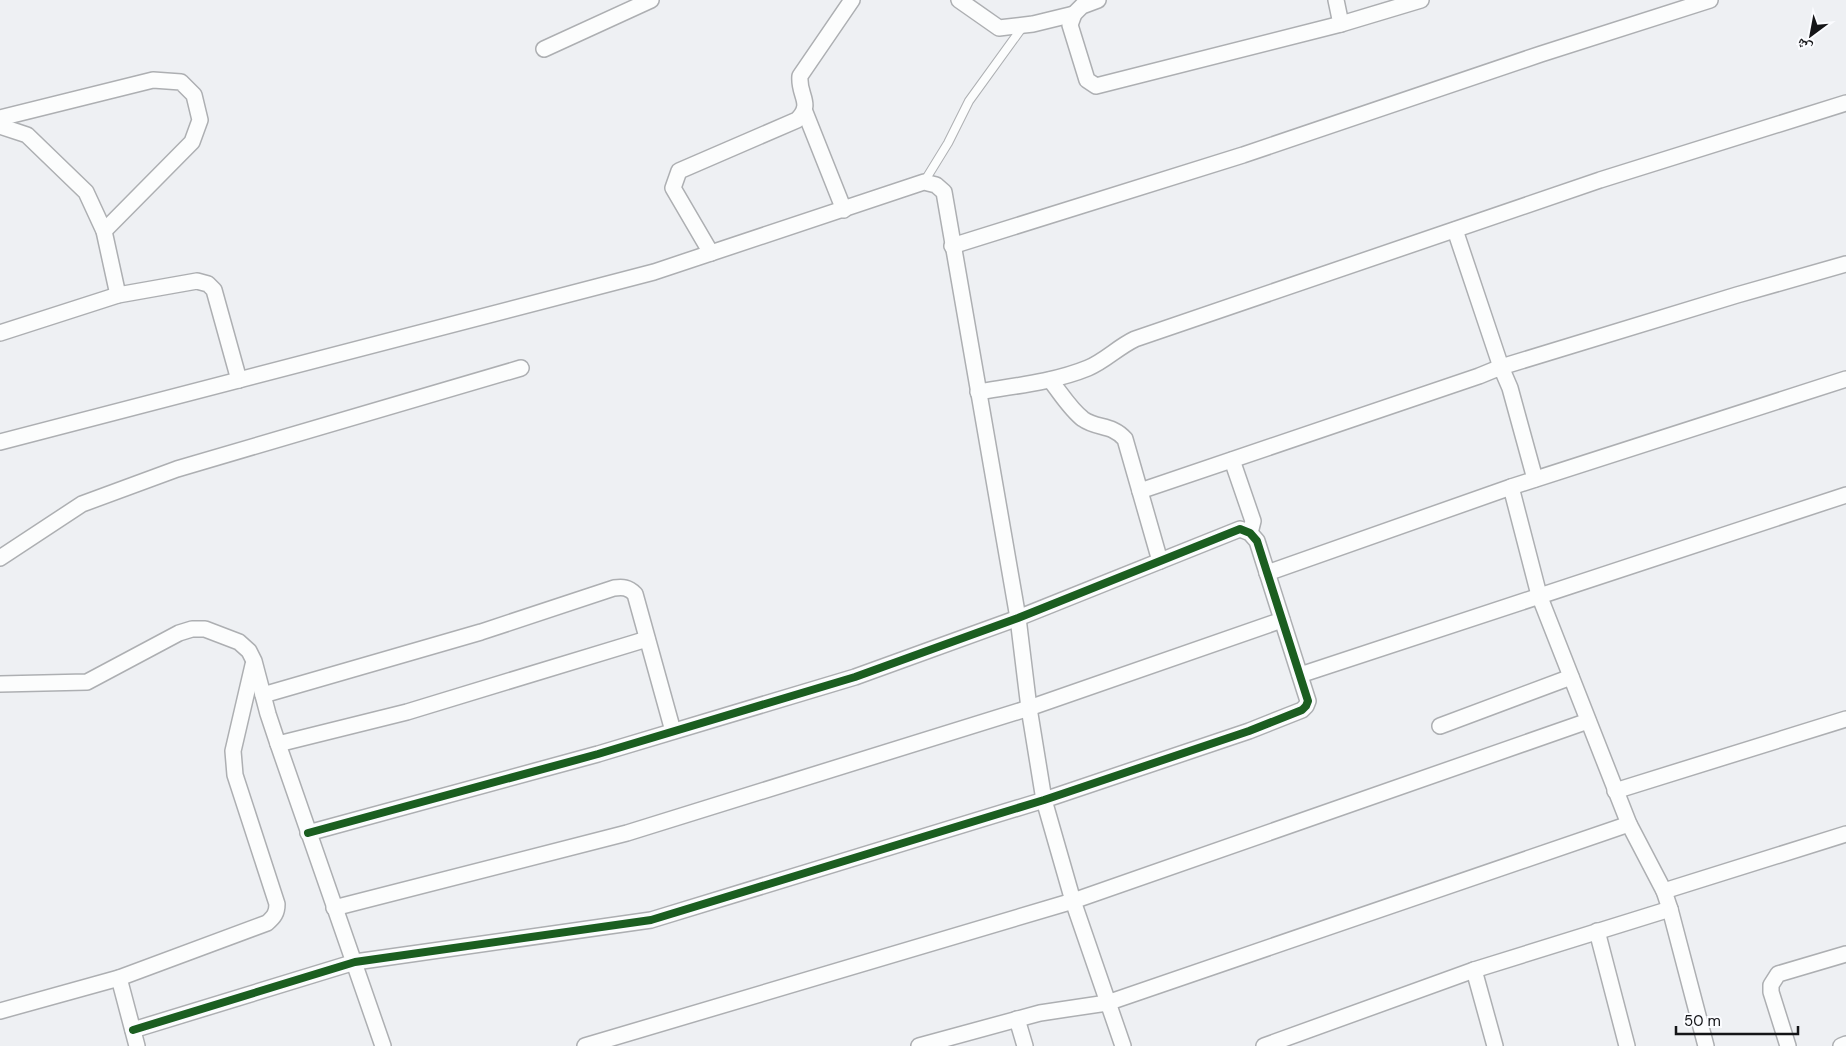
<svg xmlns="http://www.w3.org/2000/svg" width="1846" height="1046" font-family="'DM Sans','Noto Naskh Arabic',sans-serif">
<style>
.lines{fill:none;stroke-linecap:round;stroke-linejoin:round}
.service-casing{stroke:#adafb2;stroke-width:10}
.minor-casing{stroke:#adafb2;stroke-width:18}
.service{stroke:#fcfdfd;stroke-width:8}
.minor{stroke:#fcfdfd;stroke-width:15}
.cycleway-casing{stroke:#fbfcff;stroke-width:11}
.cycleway{stroke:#1b5e20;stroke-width:8}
</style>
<rect width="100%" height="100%" fill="#eef0f3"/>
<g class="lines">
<g class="service-casing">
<path id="service" d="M924 182 948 143 969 101 1024 25"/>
</g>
<g class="minor-casing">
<g id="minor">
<path d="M959 0 999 28 1033 24 1074 14"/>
<path d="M1098 0 1082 6 1074 14 1070 25 1087 80 1096 86 1341 24 1421 0"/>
<path d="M1336 0 1341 24"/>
<path d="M544 49 651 0"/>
<path d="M805 112 844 210"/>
<path d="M0 118 153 80 181 82 194 95 200 120 192 142 104 231"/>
<path d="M0 126 27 135 86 192 104 231 118 295"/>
<path d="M1455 230 1501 367 1737 295 1846 264"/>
<path d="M952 246 1243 155 1541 54 1710 0"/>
<path d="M711 253 673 188 679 171 797 120C814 103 798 96 800 76L852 0"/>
<path d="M0 333 118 295 197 281 208 284 214 290 239 380"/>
<path d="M1050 380C1060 392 1070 409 1083 419 1097 429 1112 424 1125 439L1160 561"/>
<path d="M978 392C1014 386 1054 382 1088 368 1105 361 1118 347 1135 339L1600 180 1846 103"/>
<path d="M0 442 654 272 924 182 936 185 944 192 1018 618 1029 708 1044 800 1073 901 1123 1046"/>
<path d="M1232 460 1253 521 1250 533"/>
<path d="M1511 487 1846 379"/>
<path d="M1140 491 1479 376 1501 367 1510 388 1535 479"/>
<path d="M0 558 82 504 177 469 521 368"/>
<path d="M1267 573 1511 487 1539 595 1629 824 1664 891 1670 909 1706 1046"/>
<path d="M1300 675 1846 495"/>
<path d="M0 684 87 682 179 633 192 629H205L239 642 249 651 254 661 268 714 278 744 383 1046"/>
<path d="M263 695 481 632 614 588C623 587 628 587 635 594L673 731"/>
<path d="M1440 726 1571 677"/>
<path d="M278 744 407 712 647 639"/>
<path d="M1615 791 1846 719"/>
<path d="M1664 891 1846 834"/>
<path d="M334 908 627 833 1029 708 1282 620"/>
<path d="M1597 931 1627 1046"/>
<path d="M1474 970 1495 1046"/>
<path d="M119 978 137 1046"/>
<path d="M0 1011 119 978 267 923C274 917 277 913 277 904L235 775 233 751 253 665"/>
<path d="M1017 1019 1025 1046"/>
<path d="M133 1030 355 962 651 920 1044 800 1249 731 1302 710 1306 706 1308 701 1257 541 1250 533 1240 529 1018 618 855 677 598 754 308 833"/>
<path d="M585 1046 1073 901 1588 721"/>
<path d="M919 1046 1040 1013 1107 1003 1629 824"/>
<path d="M1264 1046 1474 970 1670 909"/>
<path d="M1788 1046 1771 992V985L1778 974 1846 954"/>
<path d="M1841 1046 1846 1044"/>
</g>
</g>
<use href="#service" class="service"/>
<use href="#minor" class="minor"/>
<g class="cycleway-casing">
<path id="cycleway" d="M133 1030 355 962 651 920 1044 800 1249 731 1302 710 1306 706 1308 701 1257 541 1250 533 1240 529 1018 618 855 677 598 754 308 833"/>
</g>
<use href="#cycleway" class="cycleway"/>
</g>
<g transform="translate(1811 35) rotate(212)" stroke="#fbfcff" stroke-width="4" paint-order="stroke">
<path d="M0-4L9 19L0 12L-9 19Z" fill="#141517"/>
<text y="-8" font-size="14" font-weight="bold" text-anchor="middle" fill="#141517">ش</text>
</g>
<path d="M1676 1026v8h122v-8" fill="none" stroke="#141517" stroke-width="2.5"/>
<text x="1684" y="1026" font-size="15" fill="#141517" stroke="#fbfcff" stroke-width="4" paint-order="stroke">50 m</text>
</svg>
